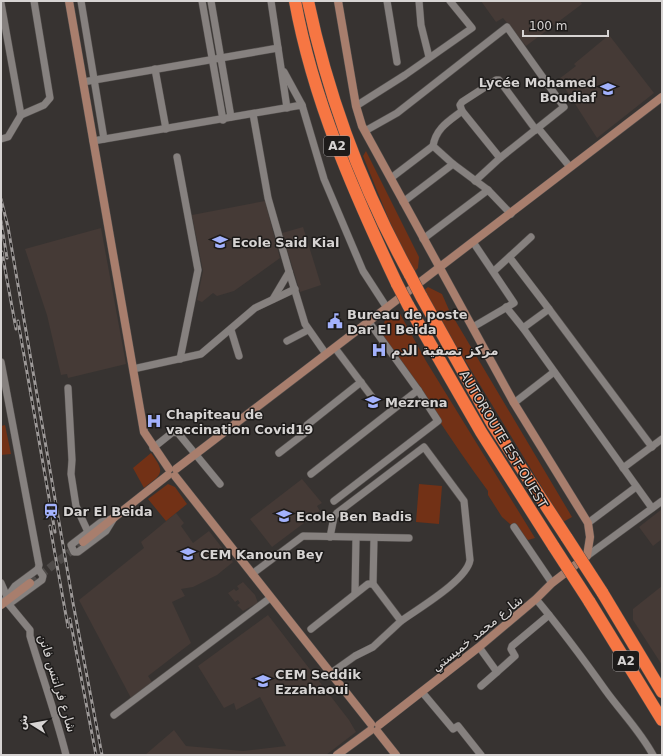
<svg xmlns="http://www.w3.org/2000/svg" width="663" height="756" font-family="'DejaVu Sans',Vazirmatn,sans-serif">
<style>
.built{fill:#453a36}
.green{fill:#723116}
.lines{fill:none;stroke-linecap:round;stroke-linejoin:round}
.secondary-tunnel{stroke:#4f4b49;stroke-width:8;stroke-dasharray:8 4;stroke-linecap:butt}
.street-casing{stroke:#534f4d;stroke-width:8}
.secondary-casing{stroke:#534f4d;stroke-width:9}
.highway-casing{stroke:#534f4d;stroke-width:13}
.street{stroke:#86817f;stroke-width:7}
.secondary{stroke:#a87e6d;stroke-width:8}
.highway{stroke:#f67643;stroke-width:12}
.rail-casing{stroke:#9d9998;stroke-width:3}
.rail{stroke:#1d1b1a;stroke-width:1.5;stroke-dasharray:4.5;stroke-linecap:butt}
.highway-bridge-casing{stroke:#534f4d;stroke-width:13;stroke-linecap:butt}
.highway-bridge{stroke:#f67643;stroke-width:12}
.labels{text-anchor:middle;stroke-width:3;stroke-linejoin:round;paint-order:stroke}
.shield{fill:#1d1b1a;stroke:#9f9c9c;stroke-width:1}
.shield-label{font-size:12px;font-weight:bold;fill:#d7d4d3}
.poi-label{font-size:13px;font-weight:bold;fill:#d7d4d3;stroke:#1d1b1a;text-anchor:start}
.street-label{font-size:13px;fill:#d7d4d3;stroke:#1d1b1a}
</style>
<rect width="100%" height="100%" fill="#373331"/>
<g class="built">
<path d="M481 1H580L582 4 526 46 503 18 496 22Z"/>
<path d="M609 35 654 93 597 138 559 79 576 66 574 64Z"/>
<path d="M265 201 280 258 234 291 217 296 213 293 202 302 197 300 203 271 192 215Z"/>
<path d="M303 227 321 285 300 292 282 233Z"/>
<path d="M101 228 126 364 68 378 67 374 61 375 47 315 25 249Z"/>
<path d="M302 479 322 503 317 506 320 511 272 547 250 519Z"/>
<path d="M662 509V539L653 546 639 527Z"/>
<path d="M176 513 184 523 181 526 193 543 209 531 233 562 217 575 193 587 181 589 185 596 172 602 191 643 148 676 152 682 131 698 79 600 144 548 141 542Z"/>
<path d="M243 582 255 595 258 603 243 611 237 605 240 603 238 600 235 602 228 593 234 589 236 591 239 589 237 586Z"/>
<path d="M662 586V665L633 620V609Z"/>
<path d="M268 615 349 720 356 732 326 755H145L174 730 186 746 243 751 286 746 260 697 236 710 234 703 224 708 198 666Z"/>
</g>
<g class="green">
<path d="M366 151 419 257 418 268 414 272 389 220 363 156Z"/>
<path d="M428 287 442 294 449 310 572 517 563 522 423 291Z"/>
<path d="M398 310 426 361 535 538 528 540 502 517 488 495V491C450 440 417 386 381 333L385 320Z"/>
<path d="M5 425 11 454 1 455V426Z"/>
<path d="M151 453C166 473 162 474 144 488L133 468Z"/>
<path d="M168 484 175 487 187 504 166 521 148 499Z"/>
<path d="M419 484 442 486 439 524 416 522Z"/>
</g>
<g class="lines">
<path class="secondary-tunnel" d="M30 583 83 542"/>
<g class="street-casing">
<g id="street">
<path d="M81 1 104 139"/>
<path d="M202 1 223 120"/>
<path d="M211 1 231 117"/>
<path d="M271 1 287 108"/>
<path d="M387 1 397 62"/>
<path d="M419 1 421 25 429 57"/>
<path d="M1 3 21 115"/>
<path d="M155 69 166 129"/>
<path d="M284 72 302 105"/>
<path d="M83 82 278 48"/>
<path d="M356 106 405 75 472 28 450 1"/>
<path d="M462 111C449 121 436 128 433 146L453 164 488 190"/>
<path d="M253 114 268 198 288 268 305 324 326 354"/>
<path d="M538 128 570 167"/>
<path d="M365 131 397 113 507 27 564 107 500 158 475 181"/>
<path d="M1 139 8 137 21 115 44 105 50 98 34 1"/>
<path d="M93 141 302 105 324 179 363 271 387 308"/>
<path d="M177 157 198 270 180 359"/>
<path d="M500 158 462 111 460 105 462 102 496 80H499L536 130"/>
<path d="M391 178 433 146"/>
<path d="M403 202 453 164"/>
<path d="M423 239 488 190 511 214"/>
<path d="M510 258 549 309 523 328"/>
<path d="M494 271 531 237"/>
<path d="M273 299 289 272"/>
<path d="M506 307 523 328 652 508"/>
<path d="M549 309 652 447"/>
<path d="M473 327 514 303 473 242"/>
<path d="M231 330 239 356"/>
<path d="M287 341 308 330"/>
<path d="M335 348 372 397"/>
<path d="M1 362 39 565 38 569 15 586 5 600"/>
<path d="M133 369 201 354 255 308 295 289"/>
<path d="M68 388 72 460 71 474 76 506 88 532"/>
<path d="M514 403 554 372"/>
<path d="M153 448 173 432 178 433 220 484"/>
<path d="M279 453 305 433 307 425 361 382"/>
<path d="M623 468 662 439"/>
<path d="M311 474 418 390"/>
<path d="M334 501 438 421 418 390 369 322"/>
<path d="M114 518 106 531 78 552H74L71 545 101 522Z"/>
<path d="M588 523 636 487"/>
<path d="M514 527 552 583"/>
<path d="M587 556 662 501"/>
<path d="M252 574 303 536 409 538"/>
<path d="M1 583 7 597"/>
<path d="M373 584 374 538"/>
<path d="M355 593 356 538"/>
<path d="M536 599C561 629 584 660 606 691 622 713 640 731 653 755"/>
<path d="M6 601 30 630V636C42 676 56 715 66 755"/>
<path d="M9 604 42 580 43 576 38 569"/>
<path d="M311 629 368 584H373L401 621C419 608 467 580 470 560L464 501 424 447 337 513 334 517 330 537"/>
<path d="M479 647 497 672 515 656 511 649 512 646 549 615"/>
<path d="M331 673 355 656 373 647 401 621"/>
<path d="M481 686 497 672"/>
<path d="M422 692 453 729 458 726 481 755"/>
<path d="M114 715 270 598"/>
</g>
</g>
<g class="secondary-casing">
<g id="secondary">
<path d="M69 1 144 432 169 469"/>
<path d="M338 1 356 106 362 126 514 403 588 523 590 537 587 556 552 583 536 599 479 647 379 725"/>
<path d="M176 469 662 97"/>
<path d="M175 476 371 724"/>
<path d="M83 542 168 475"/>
<path d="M1 605 30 583"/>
<path d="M377 731 396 755"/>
<path d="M337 755 371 730"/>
</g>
</g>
<g class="highway-casing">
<g id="highway">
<path d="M295 1C313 100 354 193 397 284"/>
<path d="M308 1C328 96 363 190 410 275"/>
<path d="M421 296 493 425 567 538"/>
<path d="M408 305 481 432 554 547"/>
<path d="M602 592 662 692"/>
<path d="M589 601 662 720"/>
</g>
</g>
<use href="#street" class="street"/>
<use href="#secondary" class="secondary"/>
<use href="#highway" class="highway"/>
<g class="rail-casing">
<g id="rail">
<path d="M1 199 8 227 73 603 102 755"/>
<path d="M1 221 7 258"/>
<path d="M2 252 16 329"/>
<path d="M18 321 55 532"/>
<path d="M50 526 68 627"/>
<path d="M70 619 96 755"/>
</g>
</g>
<use href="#rail" class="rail"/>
<g class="highway-bridge-casing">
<g id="highway-bridge">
<path d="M410 275 421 296"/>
<path d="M397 284 408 305"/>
<path d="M567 538 602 592"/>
<path d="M554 547 589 601"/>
</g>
</g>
<use href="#highway-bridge" class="highway-bridge"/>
</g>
<defs>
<g id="school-bare" transform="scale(1.2)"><path d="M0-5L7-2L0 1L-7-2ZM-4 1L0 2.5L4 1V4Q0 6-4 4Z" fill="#a3b2fd" stroke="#1d1b1a" stroke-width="2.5" paint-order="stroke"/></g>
<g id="civic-bare" transform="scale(1.2)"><path d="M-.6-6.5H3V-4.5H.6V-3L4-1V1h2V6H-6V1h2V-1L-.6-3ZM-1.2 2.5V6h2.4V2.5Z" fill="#a3b2fd" stroke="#1d1b1a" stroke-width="2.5" paint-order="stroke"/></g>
<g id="hospital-bare" transform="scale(1.2)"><path d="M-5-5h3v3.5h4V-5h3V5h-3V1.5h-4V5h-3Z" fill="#a3b2fd" stroke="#1d1b1a" stroke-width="2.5" paint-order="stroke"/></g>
<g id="station-bare" transform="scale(1.2)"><path d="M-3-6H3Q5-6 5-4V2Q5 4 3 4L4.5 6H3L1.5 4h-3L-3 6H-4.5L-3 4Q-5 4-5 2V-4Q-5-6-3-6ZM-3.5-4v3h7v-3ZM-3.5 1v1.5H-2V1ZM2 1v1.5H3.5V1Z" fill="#a3b2fd" stroke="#1d1b1a" stroke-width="2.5" paint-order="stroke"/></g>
</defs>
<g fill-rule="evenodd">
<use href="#school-bare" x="608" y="89"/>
<use href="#school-bare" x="220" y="242"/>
<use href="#civic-bare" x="335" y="321"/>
<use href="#hospital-bare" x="379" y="350"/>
<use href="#school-bare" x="373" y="402"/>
<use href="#hospital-bare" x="154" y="421"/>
<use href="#station-bare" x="51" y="511"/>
<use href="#school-bare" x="284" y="516"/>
<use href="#school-bare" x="188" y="554"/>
<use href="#school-bare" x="263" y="681"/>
</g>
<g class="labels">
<g class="shield">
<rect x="324" y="136" width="26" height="20" rx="3"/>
<rect x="613" y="651" width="26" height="20" rx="3"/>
</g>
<g class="shield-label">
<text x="337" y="150">A2</text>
<text x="626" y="665">A2</text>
</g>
<g class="poi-label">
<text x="596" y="87" text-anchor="end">Lycée Mohamed<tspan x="596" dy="15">Boudiaf</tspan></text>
<text x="232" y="247">Ecole Said Kial</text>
<text x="347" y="319">Bureau de poste<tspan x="347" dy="15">Dar El Beida</tspan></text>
<text x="391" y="355">مركز تصفية الدم</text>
<text x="385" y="407">Mezrena</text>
<text x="166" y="419">Chapiteau de<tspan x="166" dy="15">vaccination Covid19</tspan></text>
<text x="63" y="516">Dar El Beida</text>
<text x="296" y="521">Ecole Ben Badis</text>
<text x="200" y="559">CEM Kanoun Bey</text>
<text x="275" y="679">CEM Seddik<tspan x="275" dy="15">Ezzahaoui</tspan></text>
</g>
<g class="street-label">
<text transform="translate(504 439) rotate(59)" y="5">AUTOROUTE EST-OUEST</text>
<text transform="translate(477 633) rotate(-39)" y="5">شارع محمد خميستي</text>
<text transform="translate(58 683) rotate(73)" y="5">شارع فرانتس فانن</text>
</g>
</g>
<rect width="663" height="756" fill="none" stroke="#d7d4d3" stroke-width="4"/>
<g transform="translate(32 724) rotate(281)" stroke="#1d1b1a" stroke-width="3" paint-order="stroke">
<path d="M0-3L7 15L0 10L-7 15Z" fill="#d7d4d3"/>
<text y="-6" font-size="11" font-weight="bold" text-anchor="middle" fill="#d7d4d3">ش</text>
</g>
<path d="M523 30v6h85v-6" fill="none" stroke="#d7d4d3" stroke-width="2"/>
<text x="529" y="30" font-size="12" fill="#d7d4d3" stroke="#1d1b1a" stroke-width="3" paint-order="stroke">100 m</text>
</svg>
